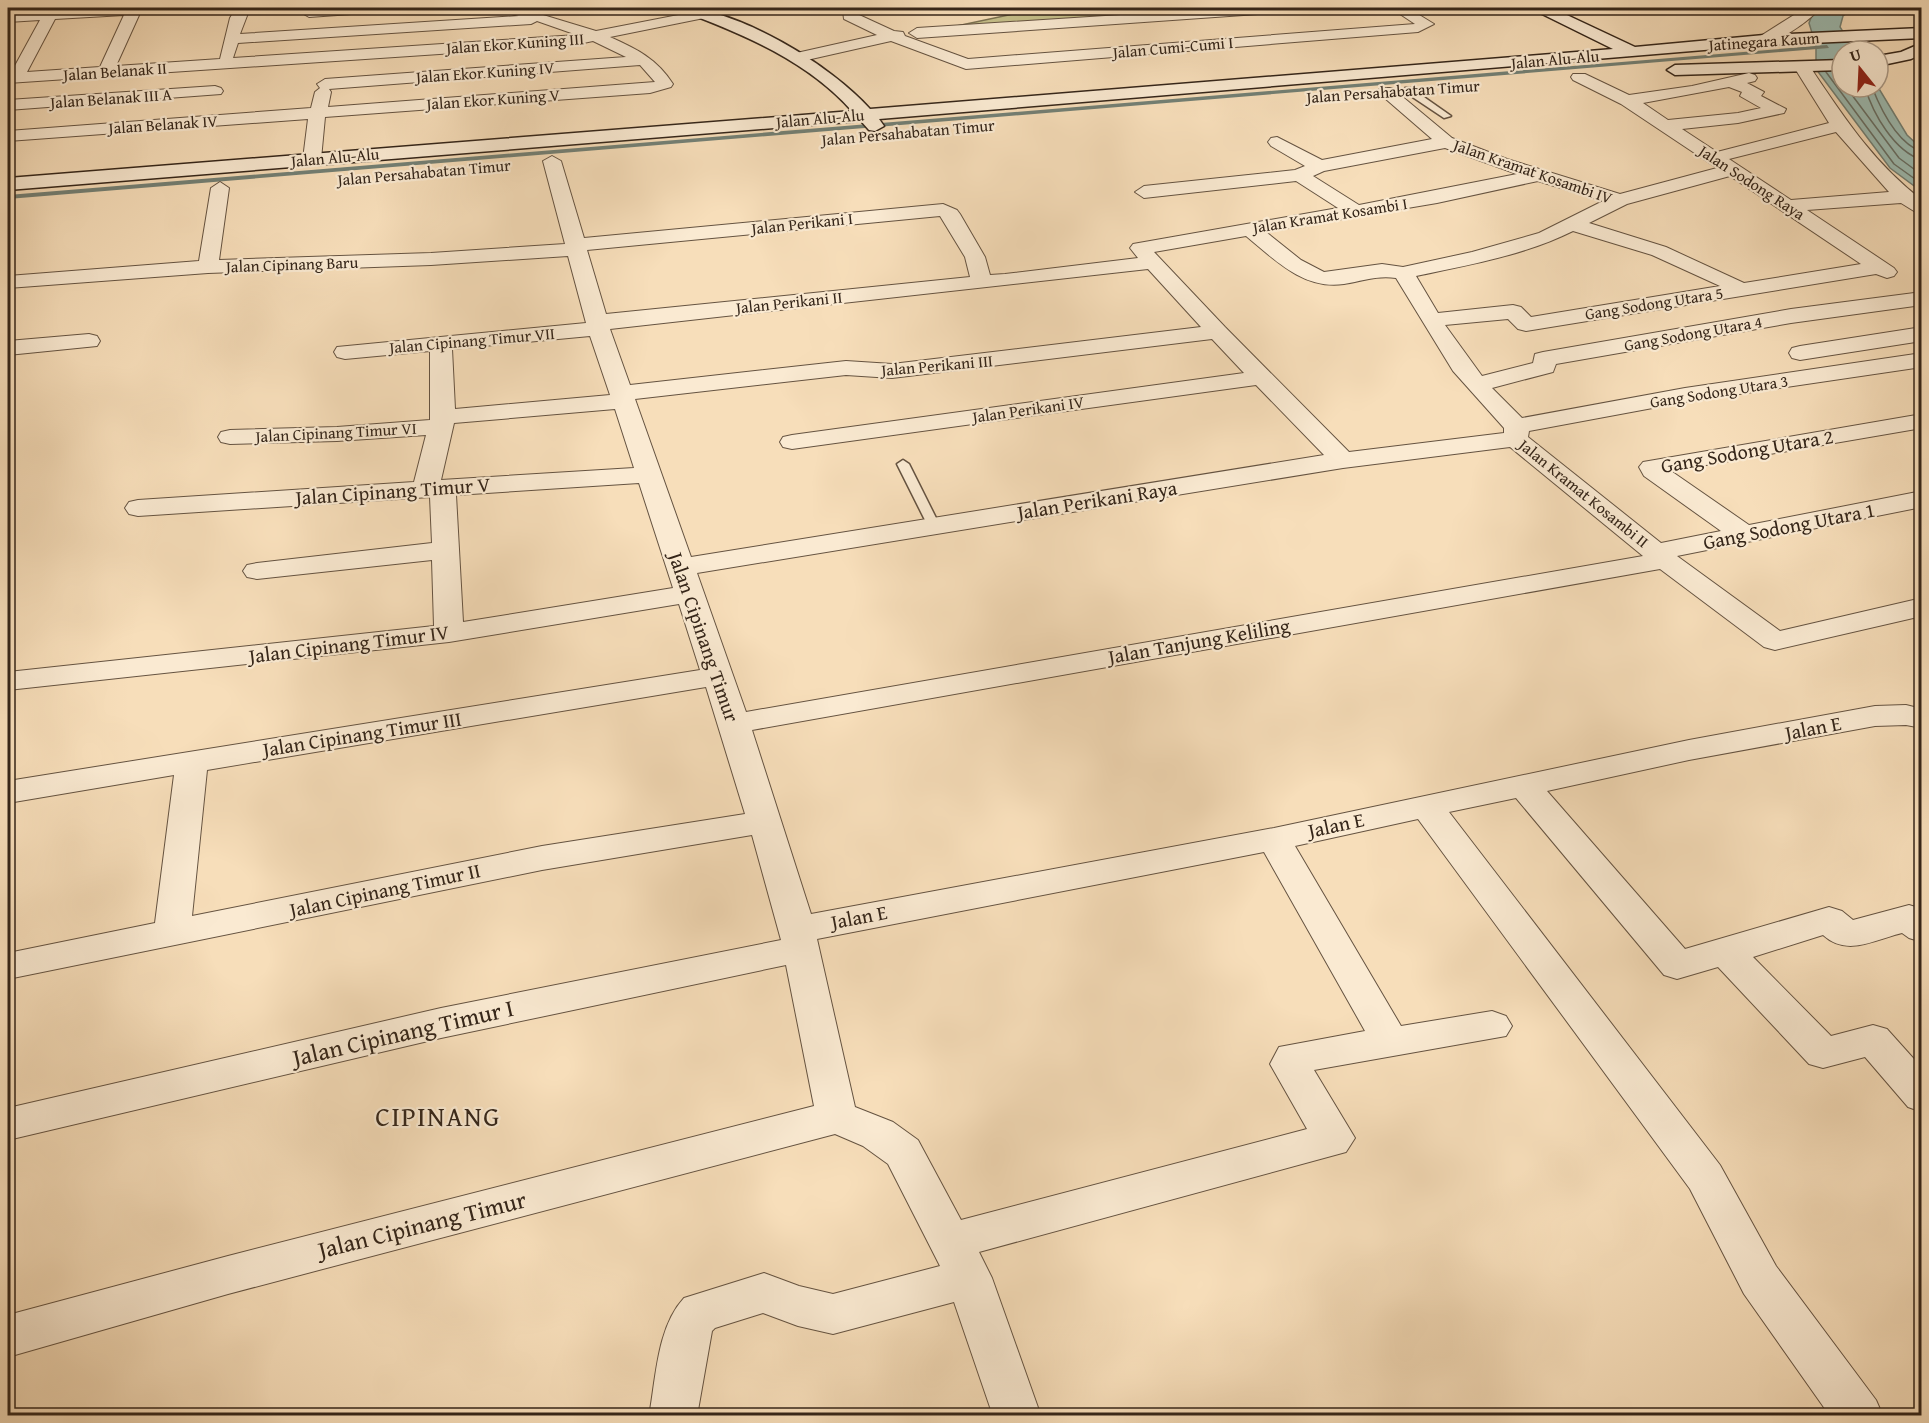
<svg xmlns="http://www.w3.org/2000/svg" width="1929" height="1423" font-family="'Gentium Book Plus',serif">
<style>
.green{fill:#c5bf8a;stroke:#7c7252;stroke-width:1.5}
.water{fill:#9dbcb2;stroke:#738075;stroke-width:1.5}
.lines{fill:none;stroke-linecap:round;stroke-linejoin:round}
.shore{stroke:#687066;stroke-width:1.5}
.stream{fill:#738075;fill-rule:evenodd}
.lane-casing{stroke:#655341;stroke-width:3}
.street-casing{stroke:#655341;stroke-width:2}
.secondary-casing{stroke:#342519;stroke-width:3}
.lane{fill:#faead2;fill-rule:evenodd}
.street{fill:#faead2;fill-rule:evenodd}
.secondary{fill:#faead2;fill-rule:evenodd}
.labels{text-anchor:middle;stroke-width:4.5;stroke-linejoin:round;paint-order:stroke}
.far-street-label{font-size:16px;fill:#342519;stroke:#faead2}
.street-label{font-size:20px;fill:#342519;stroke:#faead2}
.near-street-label{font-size:24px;fill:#342519;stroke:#faead2}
.near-quarter-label{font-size:27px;letter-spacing:1.5px;fill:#342519;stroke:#faead2}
</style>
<rect width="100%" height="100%" fill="#f7deba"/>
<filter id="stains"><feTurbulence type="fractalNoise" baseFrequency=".00333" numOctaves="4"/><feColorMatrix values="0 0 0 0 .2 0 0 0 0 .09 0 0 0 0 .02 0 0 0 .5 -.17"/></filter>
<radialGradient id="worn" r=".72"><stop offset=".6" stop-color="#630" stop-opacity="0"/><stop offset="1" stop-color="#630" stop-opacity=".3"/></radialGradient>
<path class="green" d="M1041 8H1164L1170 11 933 31Z"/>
<path class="water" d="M1815 8H1853L1843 16 1840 27 1855 51H1842V87H1878L1907 135 1921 148V191L1890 168 1816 69V46L1809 23Z"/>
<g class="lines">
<g class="shore">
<path d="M1826 72 1894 164 1922 184"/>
<path d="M1846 87 1899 158 1922 175"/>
<path d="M1865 87C1873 114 1894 151 1922 160"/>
<path d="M1872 87C1881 110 1897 143 1922 152"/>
</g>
<path class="stream" d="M1827 45 1829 48 8 199V195Z"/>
<g class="lane-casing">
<g id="lane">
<path d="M67 8H74L66 15H62Z"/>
<path d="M1405 88H1411L1451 116 1444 118 1405 92Z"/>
<path d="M903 460 909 464 940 526 939 529H929L928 526 897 464Z"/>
</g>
</g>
<g class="street-casing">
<g id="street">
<path d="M105 8H146L140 13 116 66 220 59 230 18 236 8H250L240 34 519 16 500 11 498 8H520L596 31 704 10 711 14 704 18 610 37C637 49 657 59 673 84L671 87 650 93 325 117 321 159 312 164 303 159 308 119 8 141V131L311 108 315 92 320 88 317 84 325 79 626 57 593 41 574 45 8 83V73H11L40 20 8 22V14ZM124 15 100 67 27 72 55 19ZM537 21 577 35 233 58 238 43 531 24ZM640 65 655 82 328 107 331 92 329 89Z"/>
<path d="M325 8H387L380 12 309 17 302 13 309 9Z"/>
<path d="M847 8H870L868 11 857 14 894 31 903 32 905 36 968 59 1415 24 1391 8H1408L1434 24 1418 32 966 69 891 41 798 62 792 60 790 57 792 54 877 35 844 19 843 11Z"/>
<path d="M1229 8H1293L1286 12 917 38 909 33 917 28Z"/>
<path d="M1805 8H1820C1811 20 1773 47 1759 43L1756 40 1759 37Z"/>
<path d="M1802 62 1808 64C1842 114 1872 162 1922 200V216L1901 203 1807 210 1894 268 1897 272 1894 276 1887 278 1876 274 1526 331 1518 329 1508 319 1445 325 1482 376 1533 363 1535 354 1543 352 1791 309 1922 292V305L1791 323 1556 364 1553 372 1492 388 1522 418 1685 388 1922 353V367L1685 402 1529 431 1528 437 1661 543 1721 531 1644 476 1639 467 1643 462 1922 414V428L1671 471 1749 525 1922 491V507L1677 556 1780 631 1922 598V616L1775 650 1764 647 1660 569 752 730 811 914 1274 828 1689 740 1875 706 1906 705 1922 709V728L1906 725 1875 726 1689 760 1547 791 1685 949 1829 907 1842 911 1853 920 1909 905 1922 909V942L1909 938 1902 933C1874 940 1847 957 1823 935L1753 957 1831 1036 1873 1025 1887 1029 1922 1068V1112L1908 1107 1865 1057 1823 1068 1809 1064 1718 967 1677 979 1664 975 1516 798 1449 812 1720 1165 1776 1266 1876 1400 1883 1416H1830L1744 1294 1690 1189 1418 819 1295 846 1401 1026 1492 1011 1506 1016 1512 1026 1506 1036 1314 1070 1355 1138 1346 1152 979 1252 992 1278 1041 1416H993L954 1302 833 1334 798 1326 763 1313 715 1328 712 1331 697 1416H649C656 1378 657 1327 684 1298L764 1273 799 1286 833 1294 940 1266 888 1164 863 1146 835 1134 228 1294 8 1357V1315L228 1256 814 1106 786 965 441 1038 8 1140V1108L441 1008 781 940 752 835 542 870 8 979V953L155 923 174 775 8 803V781L700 670 679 604 449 642 8 690V672L434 626 432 560 257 579 247 577 243 571 247 565 257 563 432 543 430 497 138 516 129 514 125 508 129 502 138 500 414 482 426 435 337 441 230 444 221 442 218 437 221 432 230 430 337 427 430 420V351L345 359 337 357 334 352 337 347 586 323 568 256 431 265 208 273 8 288V276L199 261 211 188 220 182 229 188 219 260 431 253 565 244 543 161 552 156 561 161 584 238 943 204 957 210 960 214 985 257 990 275 1005 274 1138 258 1130 248 1133 244 1338 208 1296 181 1144 198 1135 192 1144 186 1295 170 1305 166 1271 146 1268 142 1271 138 1277 137 1322 160 1432 139 1380 94 1378 91 1380 88H1392L1452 138 1507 159 1620 194 1717 168 1621 104 1573 80 1571 77 1573 74H1585L1629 95 1692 86 1749 73 1755 75 1757 78 1755 81 1747 83 1764 92 1761 96 1786 109 1784 113 1738 123 1682 129 1717 152 1829 123 1794 67ZM1729 87 1742 92 1740 96 1761 108 1738 113 1668 120 1643 103ZM1836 132 1889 192 1791 200 1729 159ZM1445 148 1517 174 1359 205 1313 176 1324 171ZM1730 176 1861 264 1744 283 1666 247 1589 223 1627 204ZM1538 181 1603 201 1539 233 1472 252 1403 267 1382 264 1324 272 1301 260 1266 232 1437 203ZM940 216 965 257 970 277 606 314 587 250ZM1573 231 1652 255 1720 286 1531 317 1521 307 1513 305 1438 313 1416 276C1469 265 1525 255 1573 231ZM1246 236C1275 260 1304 290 1344 284 1362 281 1378 275 1396 278L1453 371 1504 428V433L1349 452 1225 327 1154 252ZM1148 269 1201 327 892 364 846 361 630 385 610 329ZM590 336 610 395 455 409 452 349ZM1212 339 1244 373 792 435 783 437 780 442 783 447 792 449 1256 385 1324 455 691 557 635 399 846 375 892 378ZM615 409 634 468 441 480 454 423ZM1510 447 1643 556 746 712 697 573 1343 468ZM639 483 673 588 463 622 456 495ZM706 687 745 814 542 846 192 916 207 770ZM1264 852 1365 1031 1279 1047 1270 1064 1307 1129 961 1220 918 1140 893 1122 855 1107 817 939Z"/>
<path d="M215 86 221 88 223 91 221 94 8 110V100Z"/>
<path d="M1922 327V341L1800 360 1792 358 1789 353 1792 348 1800 346Z"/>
<path d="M89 334 97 336 100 341 97 346 8 355V341Z"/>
</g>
</g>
<g class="secondary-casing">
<g id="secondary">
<path d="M680 8C738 8 832 66 870 109L1613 49 1536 11 1534 8H1552L1635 47 1764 35 1922 28V38L1764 45 879 119 884 126 875 131 869 130 861 121 8 190V178L852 111C808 61 743 34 682 11Z"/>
<path d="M1922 43V54L1911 59 1878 66V56L1901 52Z"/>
<path d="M1842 60V70L1675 75 1667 70 1675 65Z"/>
</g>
</g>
<use href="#lane" class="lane"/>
<use href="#street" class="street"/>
<use href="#secondary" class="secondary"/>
</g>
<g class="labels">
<g class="far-street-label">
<text transform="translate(1764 41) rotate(-4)" y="6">Jatinegara Kaum</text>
<text transform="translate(515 43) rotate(-4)" y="6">Jalan Ekor Kuning III</text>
<text transform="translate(1173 47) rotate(-5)" y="6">Jalan Cumi-Cumi I</text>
<text transform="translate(1555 59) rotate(-5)" y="6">Jalan Alu-Alu</text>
<text transform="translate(115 71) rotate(-4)" y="6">Jalan Belanak II</text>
<text transform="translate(485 72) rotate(-4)" y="6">Jalan Ekor Kuning IV</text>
<text transform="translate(1393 91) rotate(-4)" y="6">Jalan Persahabatan Timur</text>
<text transform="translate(111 98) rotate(-4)" y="6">Jalan Belanak III A</text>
<text transform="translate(493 99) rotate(-4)" y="6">Jalan Ekor Kuning V</text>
<text transform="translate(820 118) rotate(-5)" y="6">Jalan Alu-Alu</text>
<text transform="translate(163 124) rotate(-4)" y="6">Jalan Belanak IV</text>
<text transform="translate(908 132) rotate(-5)" y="6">Jalan Persahabatan Timur</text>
<text transform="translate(335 157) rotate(-5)" y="6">Jalan Alu-Alu</text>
<text transform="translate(1533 171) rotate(19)" y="6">Jalan Kramat Kosambi IV</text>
<text transform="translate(424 172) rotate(-5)" y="6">Jalan Persahabatan Timur</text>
<text transform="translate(1752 182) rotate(33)" y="6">Jalan Sodong Raya</text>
<text transform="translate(1330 215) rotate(-9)" y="6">Jalan Kramat Kosambi I</text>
<text transform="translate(802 223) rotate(-6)" y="6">Jalan Perikani I</text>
<text transform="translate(292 264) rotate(-2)" y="6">Jalan Cipinang Baru</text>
<text transform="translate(789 302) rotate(-6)" y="6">Jalan Perikani II</text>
<text transform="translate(1654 303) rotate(-9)" y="6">Gang Sodong Utara 5</text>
<text transform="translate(1693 333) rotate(-10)" y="6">Gang Sodong Utara 4</text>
<text transform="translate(472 340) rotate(-5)" y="6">Jalan Cipinang Timur VII</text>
<text transform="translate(937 365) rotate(-5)" y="6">Jalan Perikani III</text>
<text transform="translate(1719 391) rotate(-9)" y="6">Gang Sodong Utara 3</text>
<text transform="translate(1028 409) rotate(-8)" y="6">Jalan Perikani IV</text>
<text transform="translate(336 432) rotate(-3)" y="6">Jalan Cipinang Timur VI</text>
<text transform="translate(1584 493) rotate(39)" y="6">Jalan Kramat Kosambi II</text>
</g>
<g class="street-label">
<text transform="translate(1747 451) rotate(-10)" y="7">Gang Sodong Utara 2</text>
<text transform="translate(393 491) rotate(-4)" y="7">Jalan Cipinang Timur V</text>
<text transform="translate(1097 500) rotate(-9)" y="7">Jalan Perikani Raya</text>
<text transform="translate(1789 526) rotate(-11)" y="7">Gang Sodong Utara 1</text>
<text transform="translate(704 637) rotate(71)" y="7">Jalan Cipinang Timur</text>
<text transform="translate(1199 641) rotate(-10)" y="7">Jalan Tanjung Keliling</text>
<text transform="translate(349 644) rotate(-7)" y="7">Jalan Cipinang Timur IV</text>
<text transform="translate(1813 728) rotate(-11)" y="7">Jalan E</text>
<text transform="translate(362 734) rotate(-9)" y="7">Jalan Cipinang Timur III</text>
<text transform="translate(1336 825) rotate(-12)" y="7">Jalan E</text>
<text transform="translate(385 890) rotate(-12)" y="7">Jalan Cipinang Timur II</text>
<text transform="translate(859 917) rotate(-11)" y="7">Jalan E</text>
</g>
<g class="near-street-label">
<text transform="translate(403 1033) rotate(-13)" y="8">Jalan Cipinang Timur I</text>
<text transform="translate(422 1225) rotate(-14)" y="8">Jalan Cipinang Timur</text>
</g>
<g class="near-quarter-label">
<text x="438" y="1126">CIPINANG</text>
</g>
</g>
<rect width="1929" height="1423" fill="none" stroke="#f7deba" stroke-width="30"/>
<rect x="9" y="9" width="1911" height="1405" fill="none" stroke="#342519" stroke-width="3"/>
<rect x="15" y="15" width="1899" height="1393" fill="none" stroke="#342519" stroke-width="1.5"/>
<g transform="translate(1860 69) rotate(342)"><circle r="28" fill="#faead2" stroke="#ab9b88" stroke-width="1.5"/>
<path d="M0-4.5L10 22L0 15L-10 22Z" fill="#8f2418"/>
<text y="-9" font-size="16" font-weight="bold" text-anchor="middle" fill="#342519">U</text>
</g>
<rect width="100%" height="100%" filter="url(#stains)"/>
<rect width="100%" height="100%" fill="url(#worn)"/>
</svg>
